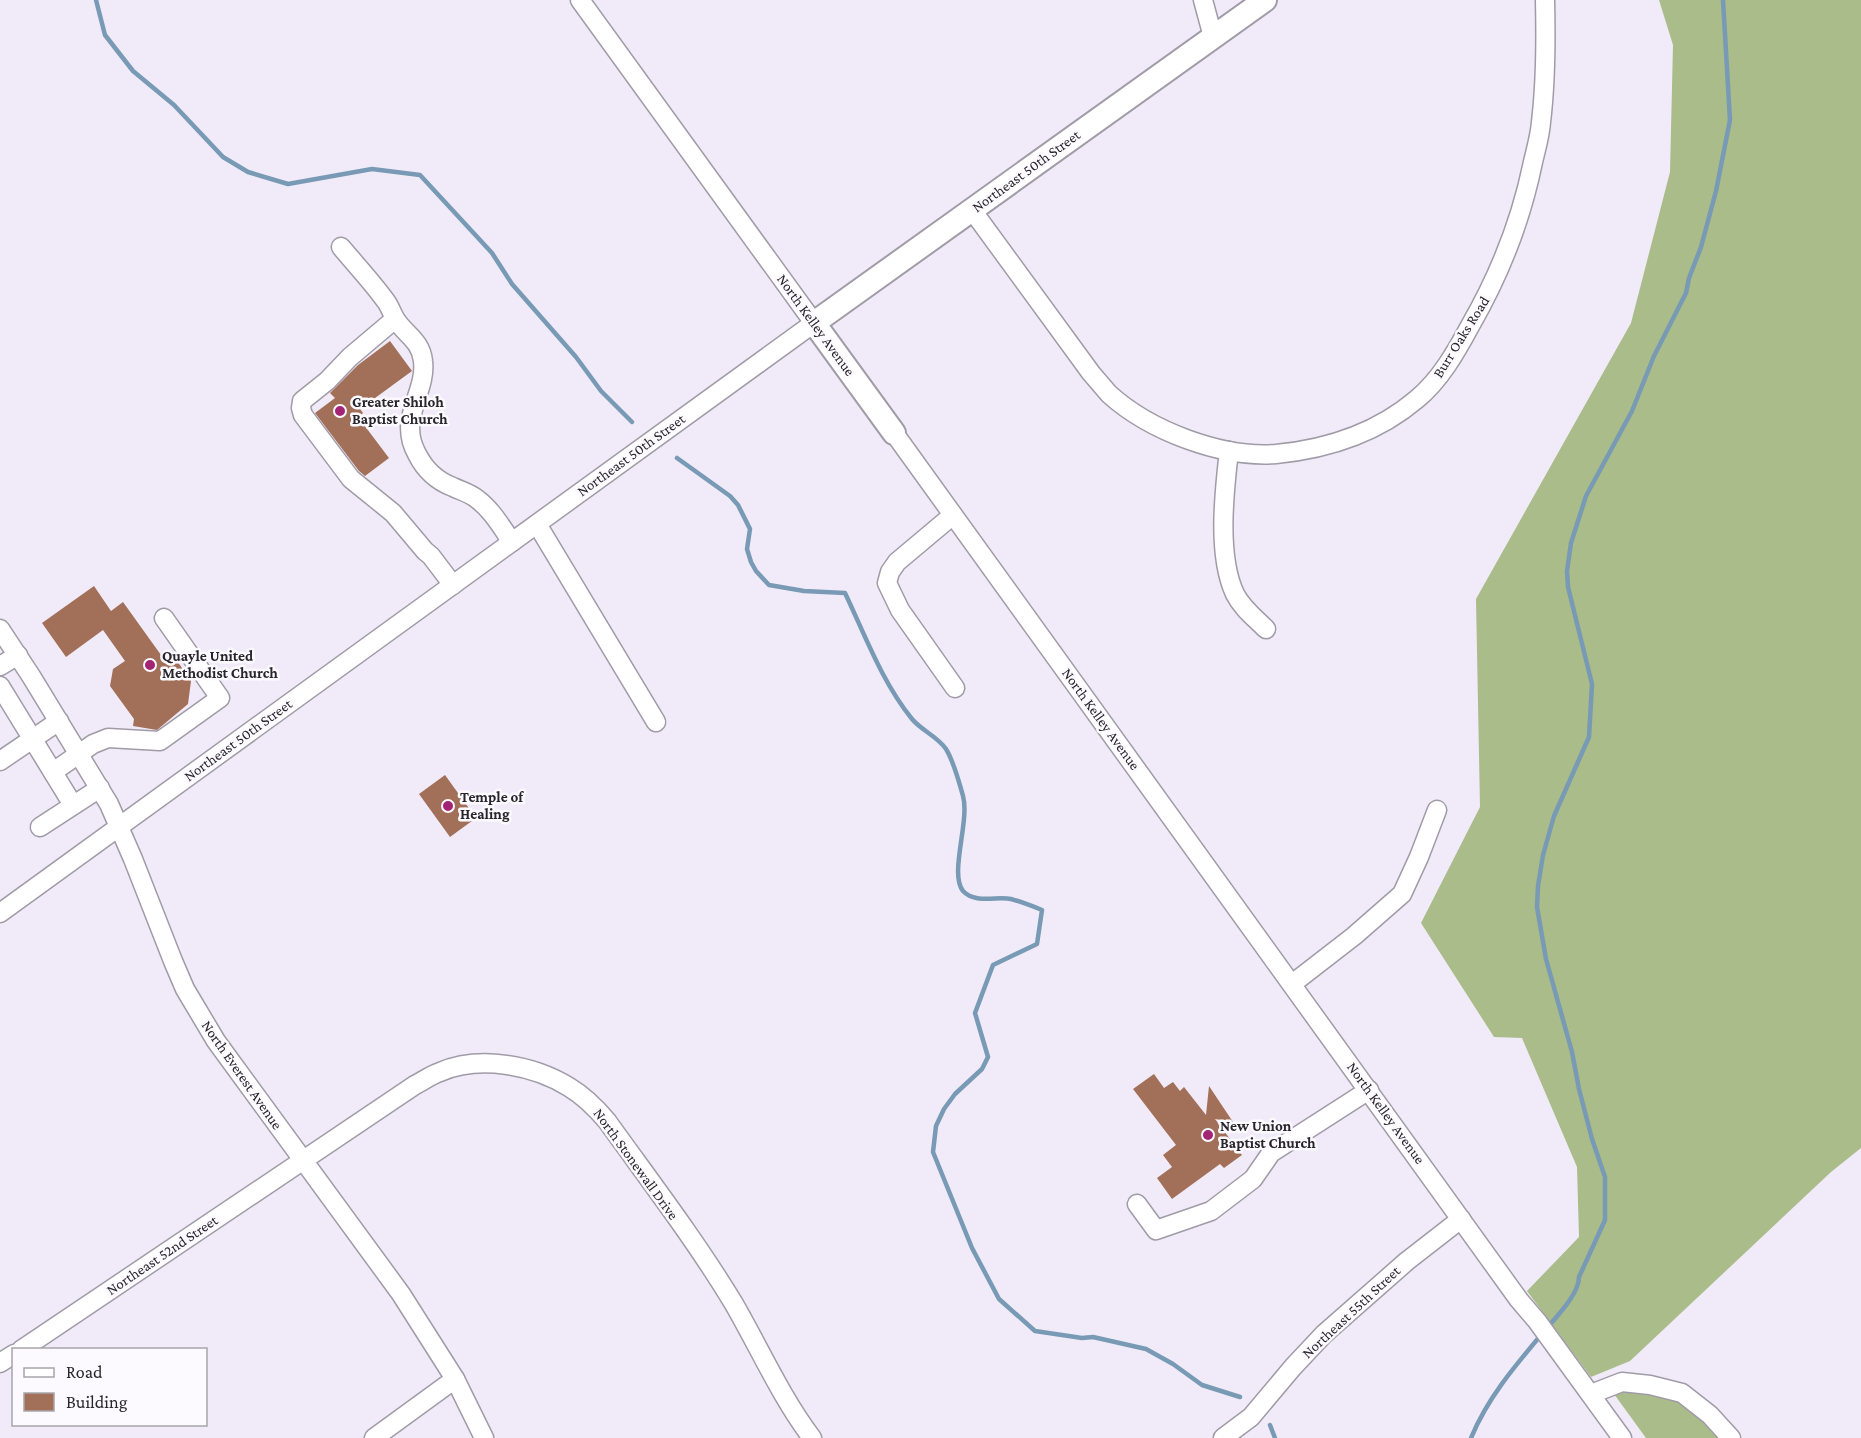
<svg xmlns="http://www.w3.org/2000/svg" width="1861" height="1438" font-family="'Crimson Pro',serif">
<style>
.forest{fill:#a9bc89}
.lines{fill:none;stroke-linecap:round;stroke-linejoin:round}
.stream{stroke:#789ab5;stroke-width:4.5}
.building{fill:#a27058}
.minor-casing{stroke:#a19ba7;stroke-width:21}
.major-casing{stroke:#a19ba7;stroke-width:26}
.minor{stroke:#fff;stroke-width:18}
.major{stroke:#fff;stroke-width:22}
.poi-dot{fill:#a42474;stroke:#fcf9ff;stroke-width:2}
.labels{text-anchor:middle;stroke-width:5;stroke-linejoin:round;paint-order:stroke}
.street-label{font-size:15px;fill:#29262b;stroke:#fcf9ff}
.poi-label{font-size:15px;font-weight:bold;fill:#29262b;stroke:#fcf9ff;text-anchor:start}
</style>
<rect width="100%" height="100%" fill="#f1eaf8"/>
<g class="forest">
<path d="M1659 0H1861V1148L1831 1172 1630 1361 1591 1377 1527 1291 1579 1237 1577 1167 1522 1038 1494 1037 1421 923 1480 807 1476 599 1631 323 1670 172 1673 45Z"/>
<path d="M1631 1390 1684 1401 1721 1438H1646L1614 1394Z"/>
</g>
<g class="lines">
<g class="stream">
<path d="M96 0 105 35 133 71 174 105 223 157 248 172 288 184 372 169 420 175 492 253 512 284 576 357 601 391 632 422"/>
<path d="M677 458 730 496 738 505 750 529 747 549 751 562 756 571 769 585 804 591 845 593C865 635 882 682 912 719 921 730 938 737 946 749 954 762 959 782 963 796 970 821 949 874 963 891 975 904 997 896 1011 899 1022 902 1032 906 1042 910L1037 944 993 965 975 1013 988 1057 982 1069 955 1094 944 1109 936 1126 933 1152 972 1248 999 1299 1035 1331 1082 1338 1093 1337 1146 1349 1173 1364 1202 1385 1240 1397"/>
<path d="M1547 1328C1557 1316 1579 1294 1579 1277L1605 1220V1177L1592 1139 1579 1089 1572 1052 1546 959 1537 907 1538 886 1543 855 1554 816 1589 737 1592 684 1568 587 1567 571 1571 543 1586 496 1632 411 1654 356 1686 293 1689 278 1701 247 1716 191 1730 120 1723 0"/>
<path d="M1270 1425 1275 1438"/>
<path d="M1471 1438C1487 1399 1514 1367 1541 1335"/>
</g>
</g>
<g class="building">
<path d="M390 341 412 371 360 409 363 413 358 417 389 458 365 476 359 471 315 413 335 398 330 393 358 365Z"/>
<path d="M94 586 111 611 123 602 161 655 175 658 191 681 188 704 157 730 133 726 134 719 110 686 113 669 125 661 103 630 66 657 42 623Z"/>
<path d="M445 775 476 818 450 837 419 794Z"/>
<path d="M1154 1074 1164 1088 1173 1082 1180 1091 1184 1087 1206 1115 1209 1086 1233 1122 1215 1119 1242 1155 1224 1168 1220 1164 1172 1199 1157 1178 1172 1167 1163 1155 1176 1145 1133 1089Z"/>
</g>
<g class="lines">
<g class="minor-casing">
<g id="minor">
<path d="M1203 0 1213 37"/>
<path d="M972 210 1091 373C1097 380 1103 387 1109 394 1150 431 1221 458 1276 454 1328 449 1377 433 1417 399 1440 380 1456 352 1470 326 1500 274 1521 221 1533 162 1536 149 1540 136 1541 122 1546 81 1546 41 1545 0"/>
<path d="M341 247C356 265 372 282 385 300 390 306 392 314 396 320 406 335 421 341 423 361 427 393 397 418 417 454 425 470 437 481 453 487 461 491 470 493 477 499 492 510 502 528 512 542"/>
<path d="M395 319 350 357 327 381 302 401 301 408 303 415 351 479 393 513 425 551 431 556 453 585"/>
<path d="M894 433 1519 1300 1537 1321 1622 1438"/>
<path d="M1229 451C1224 493 1217 556 1235 594 1242 608 1255 618 1266 629"/>
<path d="M953 515 897 562 890 572 887 583 900 610 955 688"/>
<path d="M537 524 656 722"/>
<path d="M0 629 31 676 109 804 133 859 173 961 185 989 216 1041 401 1294 455 1379 484 1438"/>
<path d="M0 666 18 655"/>
<path d="M0 686 73 805"/>
<path d="M0 761 59 721"/>
<path d="M53 772 93 744 108 738 160 741 220 698 164 618"/>
<path d="M40 827 100 788"/>
<path d="M0 913 814 323 580 0"/>
<path d="M1292 984 1354 936 1402 894 1419 857 1437 810"/>
<path d="M1137 1204 1156 1230 1211 1211 1253 1179 1271 1153 1369 1090"/>
<path d="M21 1350 415 1085C423 1081 431 1075 440 1072 480 1055 533 1065 569 1087 584 1096 596 1108 607 1121 650 1181 696 1241 734 1304 760 1349 781 1397 812 1438"/>
<path d="M0 1363 14 1354"/>
<path d="M1591 1394 1622 1382 1650 1385 1682 1393 1710 1415 1731 1438"/>
<path d="M374 1438 455 1379"/>
<path d="M1223 1438 1251 1417 1293 1367 1324 1334 1407 1261 1461 1219"/>
</g>
</g>
<g class="major-casing">
<path id="major" d="M894 433 814 323 1265 0"/>
</g>
<use href="#minor" class="minor"/>
<use href="#major" class="major"/>
</g>
<g class="poi-dot">
<circle cx="340" cy="411" r="6"/>
<circle cx="150" cy="665" r="6"/>
<circle cx="448" cy="806" r="6"/>
<circle cx="1208" cy="1135" r="6"/>
</g>
<g class="labels">
<g class="street-label">
<text transform="translate(1026 171) rotate(-36)" y="5">Northeast 50th Street</text>
<text transform="translate(816 325) rotate(54)" y="5">North Kelley Avenue</text>
<text transform="translate(1461 337) rotate(-58)" y="5">Burr Oaks Road</text>
<text transform="translate(631 455) rotate(-36)" y="5">Northeast 50th Street</text>
<text transform="translate(1101 719) rotate(54)" y="5">North Kelley Avenue</text>
<text transform="translate(238 740) rotate(-36)" y="5">Northeast 50th Street</text>
<text transform="translate(242 1075) rotate(55)" y="5">North Everest Avenue</text>
<text transform="translate(1386 1113) rotate(54)" y="5">North Kelley Avenue</text>
<text transform="translate(636 1164) rotate(54)" y="5">North Stonewall Drive</text>
<text transform="translate(162 1255) rotate(-34)" y="5">Northeast 52nd Street</text>
<text transform="translate(1351 1312) rotate(-43)" y="5">Northeast 55th Street</text>
</g>
<g class="poi-label">
<text x="352" y="407">Greater Shiloh<tspan x="352" dy="17">Baptist Church</tspan></text>
<text x="162" y="661">Quayle United<tspan x="162" dy="17">Methodist Church</tspan></text>
<text x="460" y="802">Temple of<tspan x="460" dy="17">Healing</tspan></text>
<text x="1220" y="1131">New Union<tspan x="1220" dy="17">Baptist Church</tspan></text>
</g>
</g>
<rect x="12" y="1348" width="195" height="78" fill="#fcf9ff" stroke="#a8a5aa" stroke-width="1.5"/>
<rect x="24" y="1368" width="30" height="9" fill="#ffffff" stroke="#a8a5aa" stroke-width="1.5"/>
<text x="66" y="1378" font-size="18" fill="#29262b">Road</text>
<rect x="24" y="1393" width="30" height="18" fill="#a27058" stroke="#a8a5aa" stroke-width="1.5"/>
<text x="66" y="1408" font-size="18" fill="#29262b">Building</text>
</svg>
